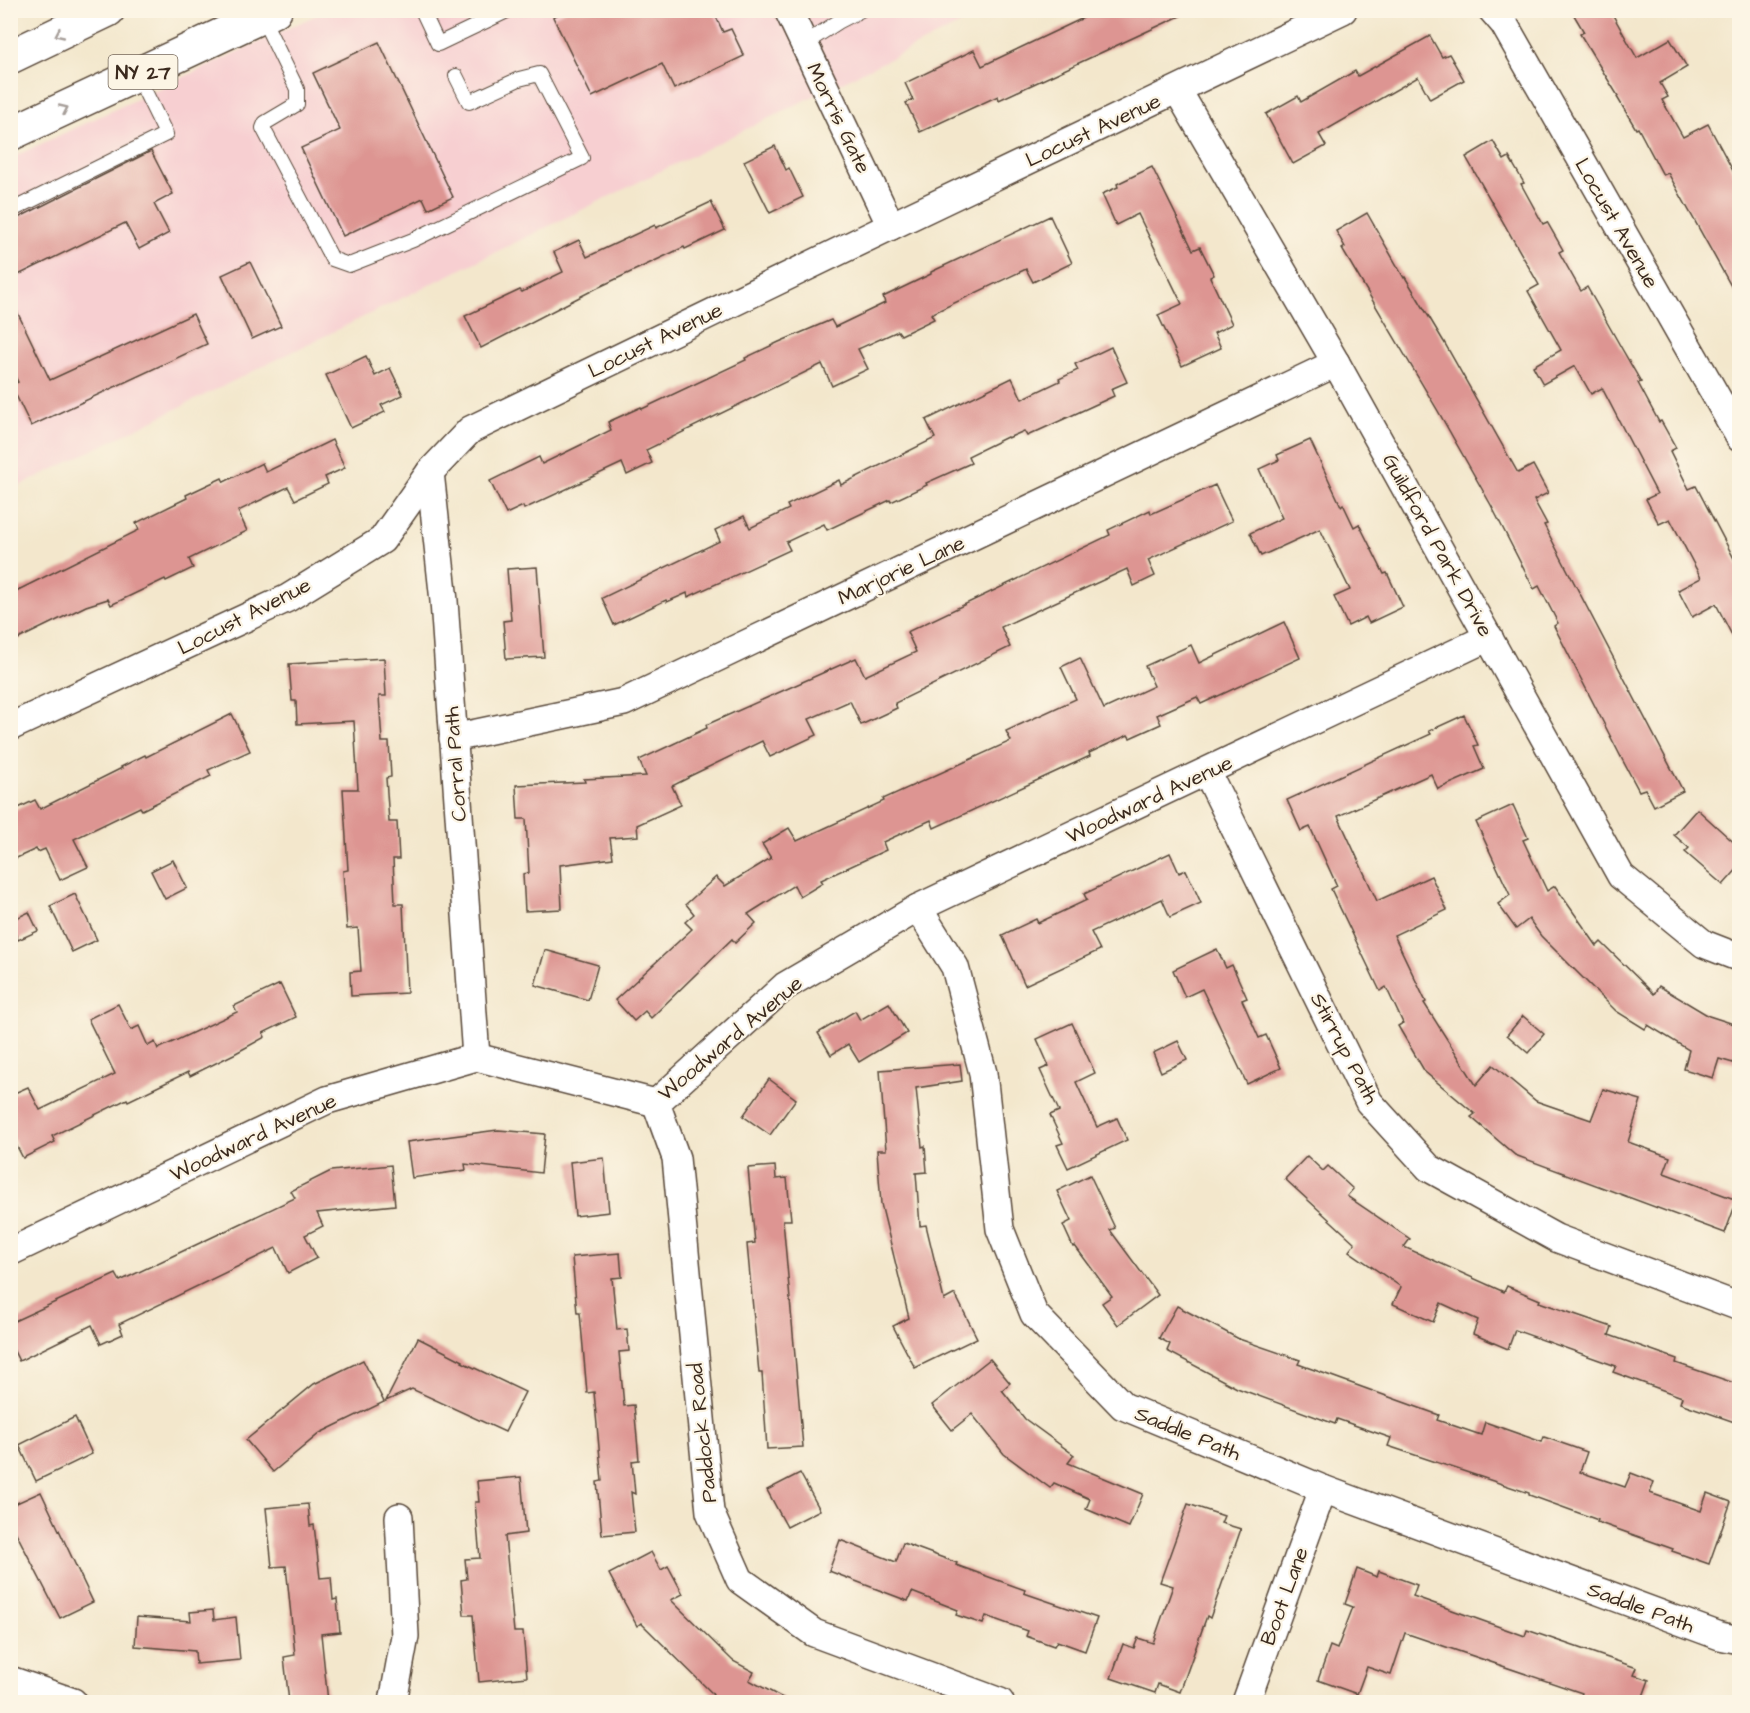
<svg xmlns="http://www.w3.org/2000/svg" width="1750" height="1713" font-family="'Architects Daughter',sans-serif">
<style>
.built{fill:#f7cfd1}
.building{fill:#dd9592}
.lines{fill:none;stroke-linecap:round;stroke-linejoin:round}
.lane-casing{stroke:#574638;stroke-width:16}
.street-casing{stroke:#574638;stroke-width:30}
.highway-casing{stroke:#574638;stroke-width:36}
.lane{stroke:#fff;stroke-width:14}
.street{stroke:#fff;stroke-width:27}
.highway{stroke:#fff;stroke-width:33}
.oneway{stroke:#a79f9a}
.labels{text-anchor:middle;stroke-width:4.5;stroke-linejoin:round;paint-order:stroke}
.shield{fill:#fcf5e5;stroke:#75675a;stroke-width:1.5}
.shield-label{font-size:20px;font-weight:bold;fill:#3b2a1e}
.street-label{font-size:21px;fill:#3b2a1e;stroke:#fcf5e5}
</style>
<rect width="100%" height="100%" fill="#fcf5e5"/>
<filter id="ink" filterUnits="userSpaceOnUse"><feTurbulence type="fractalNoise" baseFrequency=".0167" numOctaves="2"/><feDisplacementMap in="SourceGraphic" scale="12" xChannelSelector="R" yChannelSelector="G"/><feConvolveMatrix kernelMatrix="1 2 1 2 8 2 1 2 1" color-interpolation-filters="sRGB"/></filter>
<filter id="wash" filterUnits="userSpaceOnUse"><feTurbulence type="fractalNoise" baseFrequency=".008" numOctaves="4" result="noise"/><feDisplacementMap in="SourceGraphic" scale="24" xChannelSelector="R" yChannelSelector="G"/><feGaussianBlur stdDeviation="1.35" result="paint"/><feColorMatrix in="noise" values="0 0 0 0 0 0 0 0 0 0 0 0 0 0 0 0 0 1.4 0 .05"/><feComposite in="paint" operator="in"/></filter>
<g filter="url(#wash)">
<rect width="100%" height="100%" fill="#f3e7cc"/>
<path class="built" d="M325 11H987L11 490V158Z"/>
<g id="blocks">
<g class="building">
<path d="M566 10H713L723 32 731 29 744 56 674 89 662 64 592 97 553 17Z"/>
<path d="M1100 10H1193L999 100 998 96 920 132 906 103 913 100 905 83 974 50 982 66Z"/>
<path d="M1571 10H1610L1637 58 1670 39 1687 67 1660 83 1668 97 1662 100 1683 137 1708 124 1740 184V302L1668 173 1663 175 1638 128 1636 129 1617 97 1618 96 1580 34 1584 32Z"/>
<path d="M1430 36 1442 57 1449 54 1464 80 1430 99 1418 77 1319 134 1326 146 1293 164 1266 114 1298 96 1301 102 1355 71 1358 76Z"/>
<path d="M379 42 453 197 428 209 423 198 343 236 301 148 340 130 313 73Z"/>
<path d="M1493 141 1504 160 1509 157 1524 183 1521 184 1543 224 1547 222 1563 250 1559 252 1581 291 1587 287 1622 349 1641 382 1638 383 1659 422 1661 421 1676 448 1670 451 1689 489 1696 486 1740 570V651L1716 604 1692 617 1678 590 1701 578 1670 519 1659 524 1646 499 1657 494 1602 388 1591 394 1575 366 1543 384 1533 366 1561 350 1528 291 1539 285 1466 157Z"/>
<path d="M775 146 786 170 789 168 803 197 770 213 744 161Z"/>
<path d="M151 151 173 194 154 204 169 233 139 249 125 223 10 279V222Z"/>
<path d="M1152 167 1193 250 1200 247 1214 275 1210 277 1232 324 1214 333 1221 348 1182 366 1158 315 1182 304 1138 214 1116 225 1102 194 1118 187 1117 184Z"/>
<path d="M711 202 725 230 685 249 684 247 597 288 481 348 465 316 520 290 522 292 563 272 554 252 579 240 587 257 655 225 656 228Z"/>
<path d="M1367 213 1404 278 1405 277 1444 342 1518 473 1533 465 1548 493 1534 500 1547 524 1544 525 1683 791 1654 806 1645 789 1639 791 1623 761 1554 626 1558 623 1539 586 1534 589 1491 505 1438 411 1342 249 1345 247 1336 231Z"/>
<path d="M1050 216 1072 263 1033 282 1026 269 931 314 934 319 901 335 898 331 858 349 868 369 832 386 822 364 646 450 652 463 627 475 622 463 524 509 523 506 506 514 490 481 539 457 542 464 591 440 611 430 608 422 641 407 642 409 746 360 745 358 779 342 831 320 835 327 885 303 883 297 931 274V272Z"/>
<path d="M250 262 281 326 252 339 222 275Z"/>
<path d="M10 297 50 380 193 314 207 344 31 426 11 385 18 382 10 366Z"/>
<path d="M1111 347 1127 382 1111 389 1114 396 1027 436 1024 431 1008 438 1007 437 968 456 971 463 926 483 927 485 891 502 890 500 827 530 824 524 786 542 790 550 688 597 687 593 667 602 666 600 614 625 602 598 720 541 715 530 744 516 750 528 789 509 787 505 839 480 841 485 935 438 926 420 1012 378 1022 399 1060 381 1059 379 1078 370 1075 364Z"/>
<path d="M366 356 375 376 390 368 403 395 381 405 385 412 351 428 326 375Z"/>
<path d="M332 440 345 468 325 477 328 484 295 500 288 487 238 511 247 531 189 559 193 568 166 581 165 579 111 605 108 599 86 606 10 643V594L139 530 136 523 187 498 186 495 222 478 224 482 262 463 266 472Z"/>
<path d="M1310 440 1341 506 1343 504 1354 527 1359 524 1384 574 1387 573 1403 607 1369 623 1366 617 1348 626 1334 597 1350 590 1320 529 1261 556 1250 533 1282 518 1259 469 1279 460 1277 455Z"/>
<path d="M1215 485 1232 521 1148 560 1155 576 1134 586 1127 569 1001 627 1010 647 895 703 897 708 861 725 850 701 809 719 817 735 770 757 762 741 688 777V778L672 786 681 805 637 825 638 836 610 838 613 858 560 865 562 909 525 911 523 874 529 873 526 819H518L516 785 585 782 584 779 646 776 639 760 707 728 706 725 856 658 865 676 916 652 907 632 1110 535 1108 530 1150 510 1151 514Z"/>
<path d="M537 567 544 657 506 659 503 621 511 620 507 569Z"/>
<path d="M1284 622 1300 658 1201 704 1197 697 1157 715 1161 724 1130 738 1128 735 1089 753 1090 756 934 828 931 820 883 842 886 850 821 880 823 883 800 897 794 885 748 914 756 923 735 943 732 939 651 1018 645 1011 634 1021 615 1000 692 929 685 922 694 914 686 904 716 877 725 886 771 858 762 844 789 828 797 841 884 801 883 799 1011 741 1006 731 1076 699 1061 667 1080 658 1104 709 1154 686 1145 666 1191 645 1199 663Z"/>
<path d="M384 658 386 696H379L382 742H389L391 777 386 778 389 822H397L399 859H393L395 904H403L407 993 351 996 350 972 361 971 358 928 347 929 343 871 348 870 343 789H358L354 721 297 724 296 701H292L289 664Z"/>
<path d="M232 714 250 751 208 770 211 776 142 810 140 807 74 839 88 867 60 880 45 849 38 852 36 849 10 861V812L35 800 40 809 122 768 121 767 145 755 146 757Z"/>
<path d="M1464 715 1478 745 1474 746 1484 769 1438 789 1431 774 1338 816 1377 901 1431 876 1447 910 1394 935 1426 1002 1424 1003 1476 1085 1493 1065 1536 1101 1591 1120 1603 1089 1641 1100 1628 1142 1670 1157 1664 1173 1737 1200 1725 1233 1515 1155 1471 1117 1475 1114 1425 1072 1398 1026 1403 1023 1386 987 1380 991 1331 889 1337 886 1310 827 1301 831 1287 800 1431 734 1429 731Z"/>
<path d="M1513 805 1528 838 1523 840 1547 891 1555 886 1597 946 1601 942 1654 994 1659 986 1709 1016 1740 1026V1065L1719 1059 1713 1078 1684 1069 1689 1050 1648 1025 1645 1029 1616 1011 1541 936 1529 919 1516 929 1498 904 1510 895 1476 822Z"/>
<path d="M1697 809 1740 848V866L1723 885 1685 852 1689 848 1674 835Z"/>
<path d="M1170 853 1179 873 1186 870 1201 903 1170 917 1162 899 1091 932 1100 950 1025 985 1002 935 1036 919 1038 923 1087 900 1084 894Z"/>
<path d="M173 860 187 888 165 899 151 871Z"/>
<path d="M75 894 97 940 72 952 50 906Z"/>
<path d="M29 912 38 931 18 940 10 921Z"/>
<path d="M1217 949 1226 968 1232 965 1247 998 1242 1000 1259 1038 1266 1035 1281 1068 1247 1084 1202 989 1185 997 1173 970Z"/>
<path d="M545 950 598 965 588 1000 535 985Z"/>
<path d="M280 984 296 1017 263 1033 265 1037 234 1054 190 1076 188 1072 128 1101 127 1099 52 1136 55 1142 23 1158 10 1133V1095L28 1087 40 1110 115 1074 88 1019 118 1004 131 1030 139 1026 148 1046 155 1042 158 1049 237 1012 234 1006Z"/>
<path d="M889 1003 907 1033 859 1062 848 1044 831 1055 818 1033 855 1011 860 1020Z"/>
<path d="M1523 1016 1544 1034 1528 1053 1507 1035Z"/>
<path d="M1072 1023 1095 1073 1076 1082 1097 1127 1117 1118 1127 1140 1068 1168 1057 1145 1063 1143 1050 1115 1059 1111 1040 1070 1049 1066 1037 1039Z"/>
<path d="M1178 1041 1187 1060 1161 1072 1153 1053Z"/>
<path d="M960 1064 962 1081 916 1088 922 1147 925 1146 927 1172 916 1173 920 1226 926 1225 944 1300 955 1294 977 1338 915 1368 893 1326 909 1318 881 1204 877 1150H886L880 1070Z"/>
<path d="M769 1079 796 1099 770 1135 743 1116Z"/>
<path d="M498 1130 545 1134 541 1173 465 1164 466 1170 412 1178 407 1142Z"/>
<path d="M1307 1156 1323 1171 1328 1166 1353 1189 1347 1196 1410 1239 1404 1247 1504 1292 1507 1286 1540 1300 1539 1302 1612 1327 1609 1335 1677 1359 1676 1363 1740 1385V1424L1680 1403 1682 1397 1613 1372 1616 1366 1515 1330 1508 1349 1473 1334 1478 1320 1441 1303 1433 1322 1393 1304 1401 1287 1349 1251 1355 1243 1285 1179Z"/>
<path d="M604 1158 609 1212 575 1216 570 1162Z"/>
<path d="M391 1165 395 1205 317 1213 323 1226 305 1235 317 1258 288 1273 276 1248 119 1324 123 1334 101 1344 92 1325 19 1361 10 1343V1323L116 1274 120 1281 183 1251 295 1198 291 1191 331 1171Z"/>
<path d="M775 1166 776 1179 787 1178 791 1220H783L803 1447 767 1449 762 1373H759L747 1244 755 1243 748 1168Z"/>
<path d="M1090 1175 1115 1228 1110 1230 1158 1295 1118 1325 1102 1303 1112 1296 1075 1246 1073 1247 1063 1225 1071 1221 1057 1191Z"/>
<path d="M620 1253 622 1277 612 1278 617 1330 627 1329 629 1351 619 1352 624 1406 634 1405 639 1460 632 1461 635 1494 631 1492 635 1532 602 1535 597 1482 602 1481 594 1392 587 1393 580 1313H577L572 1257Z"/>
<path d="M1177 1306 1239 1339 1300 1360 1298 1364 1439 1415 1437 1420 1481 1435 1485 1422 1542 1442 1544 1437 1587 1452 1580 1472 1625 1487 1631 1473 1654 1482 1650 1493 1701 1511 1707 1493 1731 1502 1709 1564 1672 1551 1673 1549 1597 1522 1598 1520 1529 1495V1493L1388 1446 1391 1438 1337 1419 1335 1424 1237 1388 1167 1351 1170 1344 1159 1338Z"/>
<path d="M418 1338 463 1361 462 1362 525 1392 505 1432 412 1389 386 1401Z"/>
<path d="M990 1359 1010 1383 1002 1390 1025 1419 1074 1455 1068 1463 1143 1494 1129 1527 1086 1509 1090 1499 1054 1483 1050 1488 1004 1454 972 1414 952 1430 932 1405Z"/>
<path d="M363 1360 384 1402 320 1433 273 1472 246 1440 314 1384Z"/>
<path d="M75 1417 92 1454 36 1481 19 1445Z"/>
<path d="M800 1473 820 1510 787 1527 767 1490Z"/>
<path d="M521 1477 526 1533 505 1536 514 1632H523L527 1677 479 1682 473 1615H464L461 1580 467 1579 465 1559 480 1558 475 1502H479L477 1481Z"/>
<path d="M41 1492 93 1602 60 1618 10 1521V1506Z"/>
<path d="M308 1504 310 1526 314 1525 320 1578 331 1577 333 1600 337 1599 340 1632 321 1634 328 1702H289L284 1657 295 1655 286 1566 272 1567 266 1508Z"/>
<path d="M1188 1504 1224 1516 1221 1523 1241 1529 1210 1618 1207 1616 1180 1692 1158 1684 1155 1693 1111 1678 1123 1644 1134 1648 1138 1638 1153 1643 1173 1586 1160 1582Z"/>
<path d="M840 1540 896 1562 903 1543 957 1563 956 1565 1025 1590 1024 1593 1097 1618 1085 1651 1057 1641 1054 1646 1026 1636 1028 1631 986 1616 983 1624 956 1615 958 1610 912 1592 908 1601 829 1571Z"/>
<path d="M651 1552 661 1570 668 1566 683 1594 671 1600 733 1661 754 1672 749 1680 790 1702H708L713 1694 641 1623 637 1626 609 1574Z"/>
<path d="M1357 1569 1377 1577 1379 1571 1417 1585 1413 1596 1525 1636 1527 1630 1637 1668 1634 1675 1649 1680 1641 1702H1579L1582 1693 1405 1633 1391 1675 1367 1667 1357 1694 1318 1680 1330 1646 1337 1649 1353 1607 1345 1604Z"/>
<path d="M213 1610 214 1620 236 1617 240 1660 196 1664 195 1651 135 1646 137 1617 191 1621 190 1612Z"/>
</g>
</g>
</g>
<g filter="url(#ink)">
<use href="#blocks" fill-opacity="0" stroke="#574638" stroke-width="1.5"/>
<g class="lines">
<g class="lane-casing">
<g id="lane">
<path d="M422 10 438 44 509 10"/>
<path d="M262 17 297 89V104L265 123 263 128 332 259 349 265 413 240 582 158 539 74 519 79 469 102 456 76"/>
<path d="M804 44 838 22 861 10"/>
<path d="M10 211 166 134 137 75"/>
</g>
</g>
<g class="street-casing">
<g id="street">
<path d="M788 10 891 226"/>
<path d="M1492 10 1504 24 1740 438"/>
<path d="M1178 91 1336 363 1621 876 1704 944 1740 958"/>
<path d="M430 472 444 601 476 1057"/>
<path d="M10 727 288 598 382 540 430 472 470 430 891 226 1343 10"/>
<path d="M453 738 624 702 1336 363"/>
<path d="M1207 772 1369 1102 1429 1168 1556 1238 1740 1307"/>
<path d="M918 908 955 967 983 1073 1000 1229 1034 1314 1123 1406 1323 1489 1720 1636 1740 1640"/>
<path d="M656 1103 676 1158 710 1512 740 1580 814 1633 1000 1702"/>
<path d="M10 1252 327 1100 476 1057 656 1103 785 986 918 908 1489 637"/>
<path d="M10 1680 73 1702"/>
<path d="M393 1702 405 1636 399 1517"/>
<path d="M1246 1702 1323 1489"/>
</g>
</g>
<g class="highway-casing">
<g id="highway">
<path d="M10 57 108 10"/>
<path d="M10 134 275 10"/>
</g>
</g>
<use href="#lane" class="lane"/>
<use href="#street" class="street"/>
<use href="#highway" class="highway"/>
</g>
<defs><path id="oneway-chevron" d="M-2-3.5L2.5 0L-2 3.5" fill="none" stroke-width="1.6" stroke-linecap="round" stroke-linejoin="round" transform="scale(1.5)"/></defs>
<g class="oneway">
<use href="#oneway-chevron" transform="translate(59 34) rotate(155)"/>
<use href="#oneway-chevron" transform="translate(64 109) rotate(-25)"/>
</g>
</g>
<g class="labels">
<rect class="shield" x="108.5" y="55" width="69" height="34" rx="4.5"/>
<g class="shield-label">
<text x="143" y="79">NY 27</text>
</g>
<g class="street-label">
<text transform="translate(839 118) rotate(64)" y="7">Morris Gate</text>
<text transform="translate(1093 130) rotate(-25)" y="7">Locust Avenue</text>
<text transform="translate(1617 223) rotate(60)" y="7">Locust Avenue</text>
<text transform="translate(655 340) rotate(-26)" y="7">Locust Avenue</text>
<text transform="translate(1438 545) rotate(61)" y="7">Guildford Park Drive</text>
<text transform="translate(901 570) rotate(-25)" y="7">Marjorie Lane</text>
<text transform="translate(244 616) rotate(-27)" y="7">Locust Avenue</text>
<text transform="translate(455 764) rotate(-94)" y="7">Corral Path</text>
<text transform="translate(1149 799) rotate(-25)" y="7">Woodward Avenue</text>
<text transform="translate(730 1038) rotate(-40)" y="7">Woodward Avenue</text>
<text transform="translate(1345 1048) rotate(62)" y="7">Stirrup Path</text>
<text transform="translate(253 1137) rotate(-25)" y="7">Woodward Avenue</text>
<text transform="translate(702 1433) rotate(-96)" y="7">Paddock Road</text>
<text transform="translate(1188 1433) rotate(22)" y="7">Saddle Path</text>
<text transform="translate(1284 1596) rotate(-70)" y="7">Boot Lane</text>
<text transform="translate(1641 1607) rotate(20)" y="7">Saddle Path</text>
</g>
</g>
<rect width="1750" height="1713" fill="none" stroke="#fcf5e5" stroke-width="36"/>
</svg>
